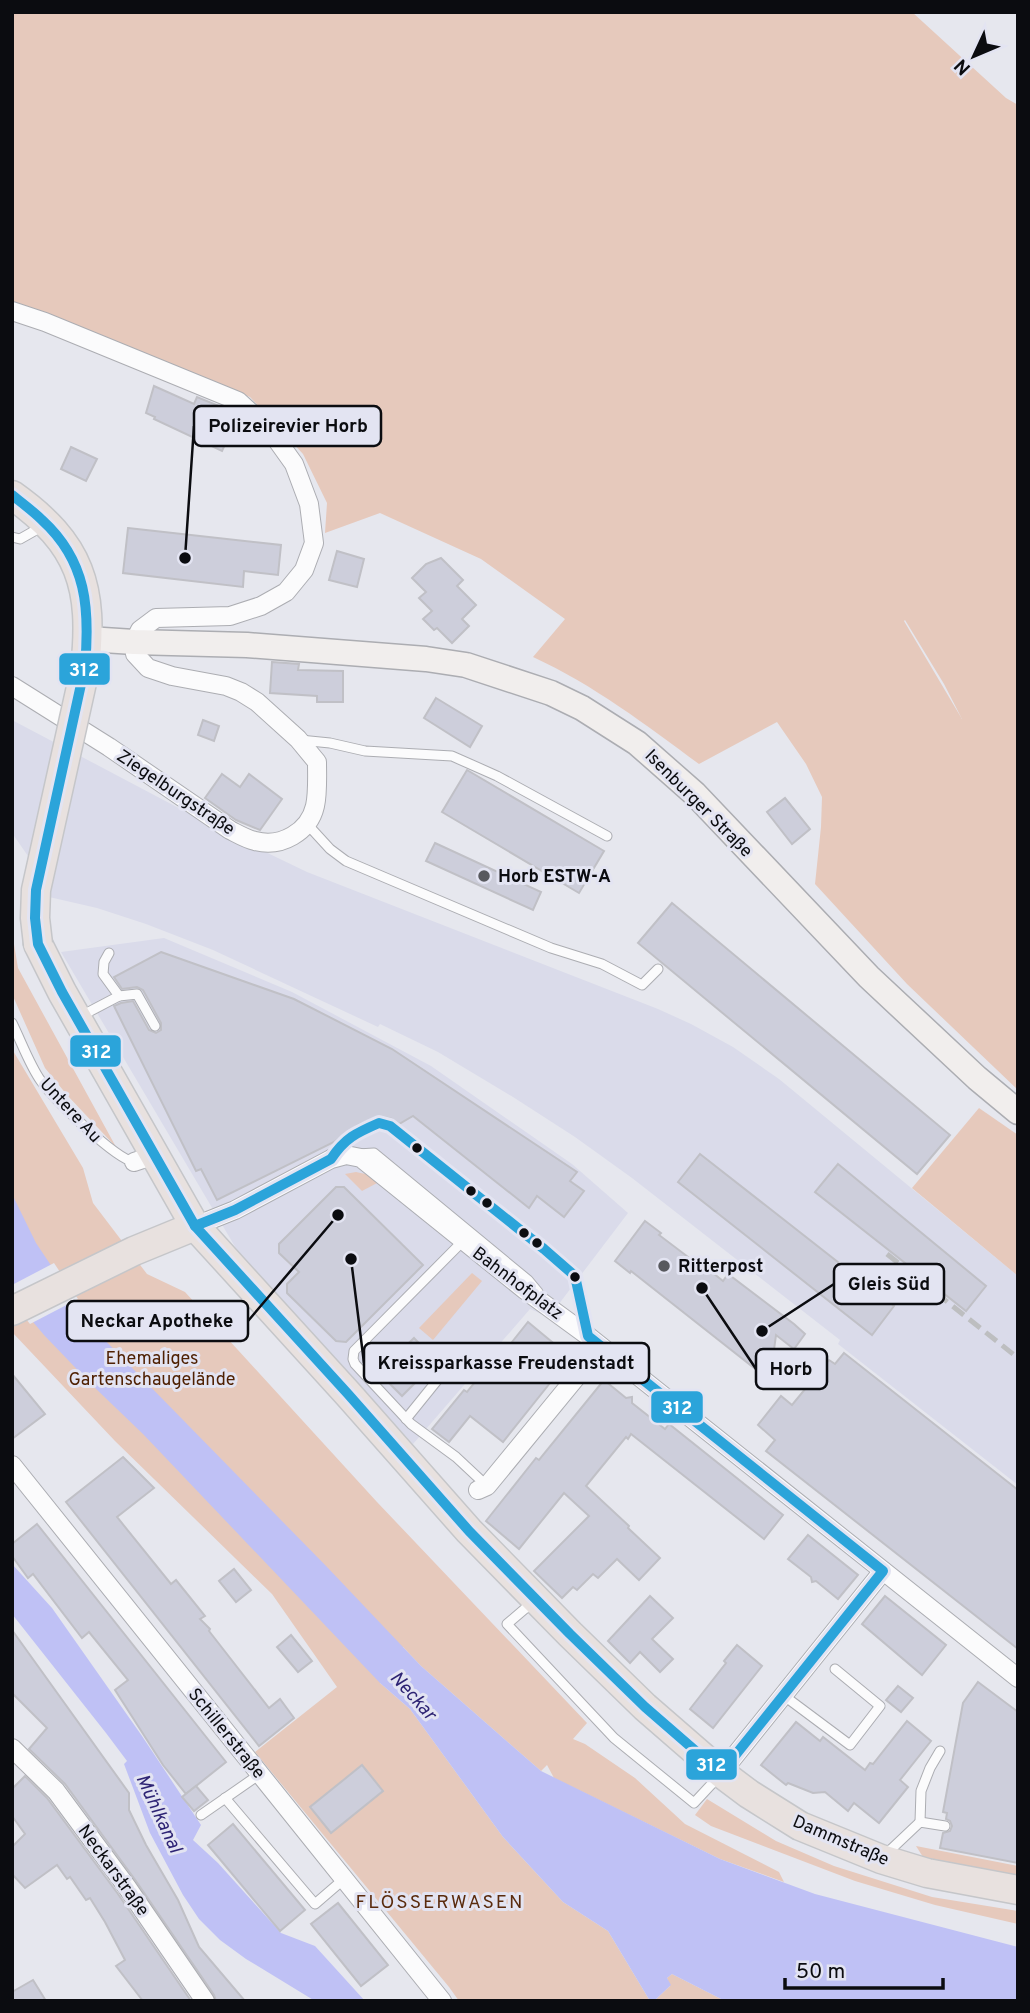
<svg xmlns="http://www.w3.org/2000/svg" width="1030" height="2013" font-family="Overpass,sans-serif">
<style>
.built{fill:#dadbea}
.green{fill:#e6c9bc;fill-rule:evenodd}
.water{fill:#bfc1f5}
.pier{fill:#e6e7ee}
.building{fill:#cdcedb;stroke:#c0c0c6;stroke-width:2}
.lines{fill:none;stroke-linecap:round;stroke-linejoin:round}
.lane-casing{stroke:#acadb2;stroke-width:11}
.street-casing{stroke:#acadb2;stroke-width:20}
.secondary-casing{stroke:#acadb2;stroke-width:27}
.primary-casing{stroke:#c5c6c9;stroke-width:31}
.lane{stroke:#fbfbfc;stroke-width:9}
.street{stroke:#fbfbfc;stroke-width:18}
.secondary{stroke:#f1eeed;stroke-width:24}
.primary{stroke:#e8e1df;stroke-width:28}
.rail{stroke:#bdbec0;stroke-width:5;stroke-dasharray:14 7;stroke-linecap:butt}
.primary-bridge-casing{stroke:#c5c6c9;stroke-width:31;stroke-linecap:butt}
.primary-bridge{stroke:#e8e1df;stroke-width:28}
.bus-1-casing{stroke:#e3e4f2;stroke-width:16}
.bus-1{stroke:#2ba4da;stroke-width:10}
.poi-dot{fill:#58595e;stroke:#e3e4f2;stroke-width:2.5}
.bus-dot{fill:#0b0c10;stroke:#e3e4f2;stroke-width:2.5}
.labels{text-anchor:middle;stroke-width:6;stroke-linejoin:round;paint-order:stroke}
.street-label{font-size:18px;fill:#0b0c10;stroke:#e3e4f2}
.poi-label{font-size:18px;font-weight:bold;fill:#0b0c10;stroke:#e3e4f2;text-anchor:start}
.park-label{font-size:18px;fill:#4f2103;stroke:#e3e4f2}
.water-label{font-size:19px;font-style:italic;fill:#2e2474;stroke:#e3e4f2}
.neighbourhood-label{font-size:19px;letter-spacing:2px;fill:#5a2b0d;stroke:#e3e4f2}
.leader{fill:none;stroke:#0b0c10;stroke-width:2.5}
.callout-dot{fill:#0b0c10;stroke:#e3e4f2;stroke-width:2.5}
.callout{fill:#e3e4f2;stroke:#0b0c10;stroke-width:2.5}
.callout-label{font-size:19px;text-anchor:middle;font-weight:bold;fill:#0b0c10}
.line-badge{stroke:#e3e4f2;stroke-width:2.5}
.badge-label{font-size:19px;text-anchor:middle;font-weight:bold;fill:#fff}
</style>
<rect width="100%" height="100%" fill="#e6e7ee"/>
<g class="built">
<path d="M12 720 226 833 307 872 658 1009 691 1024 733 1047 779 1079 1018 1276V1485L838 1344 840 1340 632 1178 575 1137 513 1097 438 1052 380 1024 378 1027 213 950 146 924 97 908 23 891 28 856 12 833V756L14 748 12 746Z"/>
<path d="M164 938 292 992 431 1066 572 1164 628 1213 549 1317 530 1309 413 1444 237 1250 61 952Z"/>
</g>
<g class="green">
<path d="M12 12H912L1006 98 1018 105V1090L907 984 815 884 821 827 822 797 806 764 777 722 699 764C646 725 594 685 533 657L565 619 481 559 380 513 325 533 327 503 303 454 250 397 12 301ZM905 620 944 684 962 719 904 621Z"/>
<path d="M12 932 18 968 116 1147 67 1095 45 1068 12 994Z"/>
<path d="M12 1049 83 1168 93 1203 147 1274 185 1292 377 1502 587 1723 573 1739 585 1744 635 1778 685 1824 779 1872 784 1882 720 1859 554 1778 547 1765 541 1771 421 1666 403 1647 380 1683 410 1709 503 1837 563 1902 608 1931 650 2001H459L449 1987 255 1752 337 1687 272 1594 115 1441 12 1332Z"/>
<path d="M979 1108 1018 1135V1276L912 1188Z"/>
<path d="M356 1172 370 1175 379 1182 362 1191 345 1174Z"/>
<path d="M472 1273 482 1281 433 1340 419 1328Z"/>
<path d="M707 1799 776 1841 834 1866 932 1897 1018 1911V1924L935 1905 855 1881 711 1826 695 1815Z"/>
<path d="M916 1846 1018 1866V1876L923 1857Z"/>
<path d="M672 1974 725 2001H654L670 1986 667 1978Z"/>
</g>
<g class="water">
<path d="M12 1194 36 1243 93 1328 328 1568 421 1666 541 1771 720 1859 815 1894 1018 1947V2001H725L672 1974 667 1978 671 1985 654 2001H650L608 1931 563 1902 503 1837 410 1709 380 1683 143 1434 92 1385 44 1335 12 1297Z"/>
<path d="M12 1564 52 1608 142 1736 201 1825 193 1840 218 1863 281 1933 315 1946 365 2001H315L246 1959 220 1940 199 1919 183 1895 150 1833 124 1764 127 1761 106 1733 12 1614Z"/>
</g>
<path class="pier" d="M54 1263 78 1299 30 1324 12 1302V1285Z"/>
<g class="building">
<path d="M154 386 194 404 197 397 219 406 210 425 230 434 222 451 154 419 155 417 146 413Z"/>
<path d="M71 447 97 459 86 481 61 469Z"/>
<path d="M128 528 281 545 278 575 244 571 243 587 123 573Z"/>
<path d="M337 551 364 559 357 587 329 580Z"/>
<path d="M441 558 463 580 457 586 476 605 462 619 469 626 452 643 437 628 434 630 423 619 432 611 419 598 426 592 412 578 426 564Z"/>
<path d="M272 662 299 664 298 670 343 671V702H317V696L270 693Z"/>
<path d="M436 698 482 726 470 747 424 718Z"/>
<path d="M203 720 219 726 214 741 198 735Z"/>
<path d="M467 770 604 851 579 893 442 812Z"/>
<path d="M222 774 240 787 249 774 282 799 260 830 236 820 205 798Z"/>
<path d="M785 798 810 829 792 844 767 812Z"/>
<path d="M435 843 541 892 533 910 426 861Z"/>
<path d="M672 903 950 1135 917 1174 638 943Z"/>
<path d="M161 952 294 999 392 1049 577 1172 570 1181 584 1191 564 1217 537 1196 529 1208 413 1116 399 1124 392 1119 380 1116 358 1125 334 1142 217 1200 201 1169 196 1171 114 1006 121 1003 133 1001 149 1030 156 1033 161 1030V1023L143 990 137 987 122 989 114 977Z"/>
<path d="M700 1154 894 1306 872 1335 678 1182Z"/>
<path d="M838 1164 986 1286 966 1311 815 1192Z"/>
<path d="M336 1187H344L423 1265 346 1342 336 1341 287 1293V1284L299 1272 279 1253V1244Z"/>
<path d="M645 1221 661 1233 659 1235 696 1263 698 1261 723 1281 728 1274 794 1324 805 1334 794 1349 776 1335 773 1357 767 1359 758 1371 631 1271 630 1273 615 1261Z"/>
<path d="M528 1322 564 1352 543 1378 550 1383 503 1442 470 1416 449 1442 432 1429 464 1390 467 1392 493 1360 496 1362Z"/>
<path d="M414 1338 433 1358V1365L402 1396 384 1378V1367Z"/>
<path d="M844 1353 1018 1490V1649L766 1451 775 1440 758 1425 781 1396 792 1405 829 1360 835 1364Z"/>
<path d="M12 1374 45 1414 12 1439Z"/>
<path d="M604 1380 626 1398 632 1397V1403L665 1429 669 1424 783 1515 764 1539 631 1434 628 1439 626 1437 586 1486 629 1526 628 1528 660 1558 639 1580 617 1559 598 1578 593 1574 577 1590 573 1587 562 1598 534 1571 589 1516 564 1493 519 1549 486 1521 536 1458 539 1460Z"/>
<path d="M123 1457 154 1488 117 1517 171 1584 176 1580 205 1616 200 1619 210 1629 209 1631 269 1708 280 1699 294 1718 259 1746 66 1502Z"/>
<path d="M37 1524 226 1762 186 1794 163 1765 115 1690 128 1680 89 1632 82 1638 33 1574 28 1578 12 1556V1544Z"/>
<path d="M808 1535 858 1575 838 1599 816 1581 812 1582 811 1577 788 1559Z"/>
<path d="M234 1569 251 1590 236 1602 219 1581Z"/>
<path d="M650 1596 673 1618 652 1639 673 1659 660 1672 640 1652 630 1663 608 1641Z"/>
<path d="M885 1596 946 1645 922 1675 862 1624Z"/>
<path d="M12 1630 129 1793V1810L146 1845 178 1900 199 1947 245 2001H216L214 1995 136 1881 65 1784 29 1749 47 1728 12 1693Z"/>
<path d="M291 1635 312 1661 298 1672 277 1647Z"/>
<path d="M737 1645 762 1666 713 1728 690 1709 726 1663 724 1661Z"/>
<path d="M978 1682 1018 1712V1863L940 1848 943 1833 950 1831 952 1826 950 1821 946 1819 947 1813 943 1812 963 1703Z"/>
<path d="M898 1686 913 1698 901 1712 886 1700Z"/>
<path d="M907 1721 931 1741 900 1780 908 1787 879 1823 854 1803 848 1811 825 1792 813 1793 788 1783 786 1785 761 1765 796 1722 820 1741 823 1737 865 1770 870 1763 873 1764Z"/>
<path d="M362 1765 383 1791 331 1833 310 1807Z"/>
<path d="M25 1776 47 1798 118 1894 191 2001H143L116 1966 125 1960 105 1922 90 1898 86 1900 70 1877 67 1879 57 1865 25 1888 12 1874V1847L25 1834 12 1816V1789Z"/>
<path d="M196 1786 208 1800 194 1811 182 1797Z"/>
<path d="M233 1824 305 1910 280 1931 208 1845Z"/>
<path d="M338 1903 388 1965 361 1986 311 1924Z"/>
<path d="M33 1980 46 2001H12V1992Z"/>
</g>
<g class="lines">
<g class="lane-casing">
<g id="lane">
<path d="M12 537 20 539 43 526"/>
<path d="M300 740 330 743 365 751 452 756 497 776 607 836"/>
<path d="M308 825 330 849 346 861 551 948 602 964 642 985 658 969"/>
<path d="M109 953 104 962 103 974 119 996"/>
<path d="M79 1017 119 996 137 994 155 1026"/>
<path d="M12 1023C21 1041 30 1066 41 1081 54 1099 114 1158 134 1162"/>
<path d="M358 1154 374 1153 528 1280 538 1292"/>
<path d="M333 1157 341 1144 361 1131 379 1123 390 1126 544 1249 575 1276 587 1334"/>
<path d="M463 1241 354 1351 353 1359 355 1364 411 1424 456 1457 487 1486"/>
<path d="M406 1419 448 1367"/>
<path d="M534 1601 507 1624 614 1738 694 1803 720 1775"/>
<path d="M783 1695 850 1745 880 1706 835 1669"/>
<path d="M225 1798 315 1904 344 1879"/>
<path d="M201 1815 260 1774"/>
<path d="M920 1822 921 1791 930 1768 940 1751"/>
<path d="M884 1856 920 1822 945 1826"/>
</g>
</g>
<g class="street-casing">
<g id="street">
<path d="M12 311 45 322 238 401 269 429 294 464 309 504 314 543 304 570 286 592 261 606 230 616 156 618 140 630 134 642 135 654 148 668 172 676 226 686 241 692 257 702 298 739 317 762C317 776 318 793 315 806 309 832 281 848 255 841 246 839 238 834 230 830L109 747 12 686"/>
<path d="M134 1162 155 1155"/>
<path d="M195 1226 235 1210 331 1159 346 1155 361 1158 525 1290 588 1336 1018 1678"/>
<path d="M12 1465 442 2001"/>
<path d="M478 1490 487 1486 601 1347"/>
<path d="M12 1748 56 1791 127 1887 205 2001"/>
<path d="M721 1773 883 1571"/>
</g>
</g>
<g class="secondary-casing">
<path id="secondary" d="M88 639 134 642 247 645 426 659 466 665 551 693 582 708 637 743 695 794 869 977 977 1078 1018 1112"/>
</g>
<g class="primary-casing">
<g id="primary">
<path d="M12 495C81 544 94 587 85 669"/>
<path d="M38 944 62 992 195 1226 348 1394 469 1531 570 1634 645 1707 721 1773 749 1794 800 1826 881 1859 927 1873 1018 1890"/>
<path d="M12 1311 134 1251 195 1226"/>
</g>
</g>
<use href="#lane" class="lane"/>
<use href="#street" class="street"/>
<use href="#secondary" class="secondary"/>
<use href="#primary" class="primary"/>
<path class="rail" d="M887 1254 1018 1358"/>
<g class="primary-bridge-casing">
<path id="primary-bridge" d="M38 944 35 918 36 890 85 669"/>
</g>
<use href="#primary-bridge" class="primary-bridge"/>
<g class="bus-1-casing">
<g id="bus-1">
<path d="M12 495C22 503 33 511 42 520 87 561 90 609 85 666L36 890 35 918 38 944 62 992 195 1226"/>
<path d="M379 1123 390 1126 544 1249 575 1276 588 1336 883 1571 721 1773 645 1707 570 1634 469 1531 348 1394 195 1226 235 1210 331 1159C345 1138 356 1133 379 1123Z"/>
</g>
</g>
<use href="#bus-1" class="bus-1"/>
</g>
<g class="poi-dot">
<circle cx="484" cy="876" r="7"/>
<circle cx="664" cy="1266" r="7"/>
</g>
<g class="bus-dot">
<circle cx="417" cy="1148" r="6"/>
<circle cx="471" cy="1191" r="6"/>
<circle cx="487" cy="1203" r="6"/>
<circle cx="524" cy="1233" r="6"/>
<circle cx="537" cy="1243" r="6"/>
<circle cx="575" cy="1277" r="6"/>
</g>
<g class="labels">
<g class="street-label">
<text transform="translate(176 792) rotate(34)" y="6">Ziegelburgstraße</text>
<text transform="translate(699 803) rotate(45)" y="6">Isenburger Straße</text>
<text transform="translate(71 1110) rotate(47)" y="6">Untere Au</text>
<text transform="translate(518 1283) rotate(37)" y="6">Bahnhofplatz</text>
<text transform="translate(227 1733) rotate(51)" y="6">Schillerstraße</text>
<text transform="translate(841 1840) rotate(23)" y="6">Dammstraße</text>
<text transform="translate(114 1870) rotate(54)" y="6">Neckarstraße</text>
</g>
<g class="poi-label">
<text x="498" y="882">Horb ESTW-A</text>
<text x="678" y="1272">Ritterpost</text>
</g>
<g class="park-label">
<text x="152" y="1364">Ehemaliges<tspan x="152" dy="21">Gartenschaugelände</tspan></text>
</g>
<g class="water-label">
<text transform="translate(414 1695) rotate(48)" y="7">Neckar</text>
<text transform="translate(160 1813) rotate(65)" y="7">Mühlkanal</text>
</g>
<g class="neighbourhood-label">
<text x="440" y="1908">FLÖSSERWASEN</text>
</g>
</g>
<path class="leader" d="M185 558L194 426M762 1331L834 1284M338 1215L248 1321M351 1259L364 1363M702 1288L756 1369"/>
<g class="callout-dot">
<circle cx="185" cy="558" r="7"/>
<circle cx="762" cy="1331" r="7"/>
<circle cx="338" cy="1215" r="7"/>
<circle cx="351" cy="1259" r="7"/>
<circle cx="702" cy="1288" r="7"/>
</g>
<g class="callout">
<rect x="194" y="406" width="187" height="40" rx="7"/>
<rect x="834" y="1264" width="110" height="40" rx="7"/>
<rect x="67" y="1301" width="181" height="40" rx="7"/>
<rect x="364" y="1343" width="285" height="40" rx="7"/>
<rect x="756" y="1349" width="71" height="40" rx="7"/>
</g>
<g class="callout-label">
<text x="288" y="432">Polizeirevier Horb</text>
<text x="889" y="1290">Gleis Süd</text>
<text x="157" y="1327">Neckar Apotheke</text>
<text x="506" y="1369">Kreissparkasse Freudenstadt</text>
<text x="791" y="1375">Horb</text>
</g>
<g class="line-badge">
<rect x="58" y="652" width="53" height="34" rx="7" fill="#2ba4da"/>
<rect x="69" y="1034" width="53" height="34" rx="7" fill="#2ba4da"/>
<rect x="650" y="1390" width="54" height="34" rx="7" fill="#2ba4da"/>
<rect x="685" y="1748" width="53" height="33" rx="7" fill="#2ba4da"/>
</g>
<g class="badge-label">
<text x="84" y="676">312</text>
<text x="96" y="1058">312</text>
<text x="677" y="1414">312</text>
<text x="711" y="1771">312</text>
</g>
<rect width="1030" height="2013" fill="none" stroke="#0b0c10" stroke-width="28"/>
<g transform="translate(974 56) rotate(226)" stroke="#e3e4f2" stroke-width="5" paint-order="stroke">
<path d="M0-5L12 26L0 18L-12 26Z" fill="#0b0c10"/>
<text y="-10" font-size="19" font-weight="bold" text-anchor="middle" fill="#0b0c10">N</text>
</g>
<path d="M785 1978v10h158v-10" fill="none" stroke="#0b0c10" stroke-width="3.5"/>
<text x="796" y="1978" font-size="21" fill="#0b0c10" stroke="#e3e4f2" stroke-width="5" paint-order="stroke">50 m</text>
</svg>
